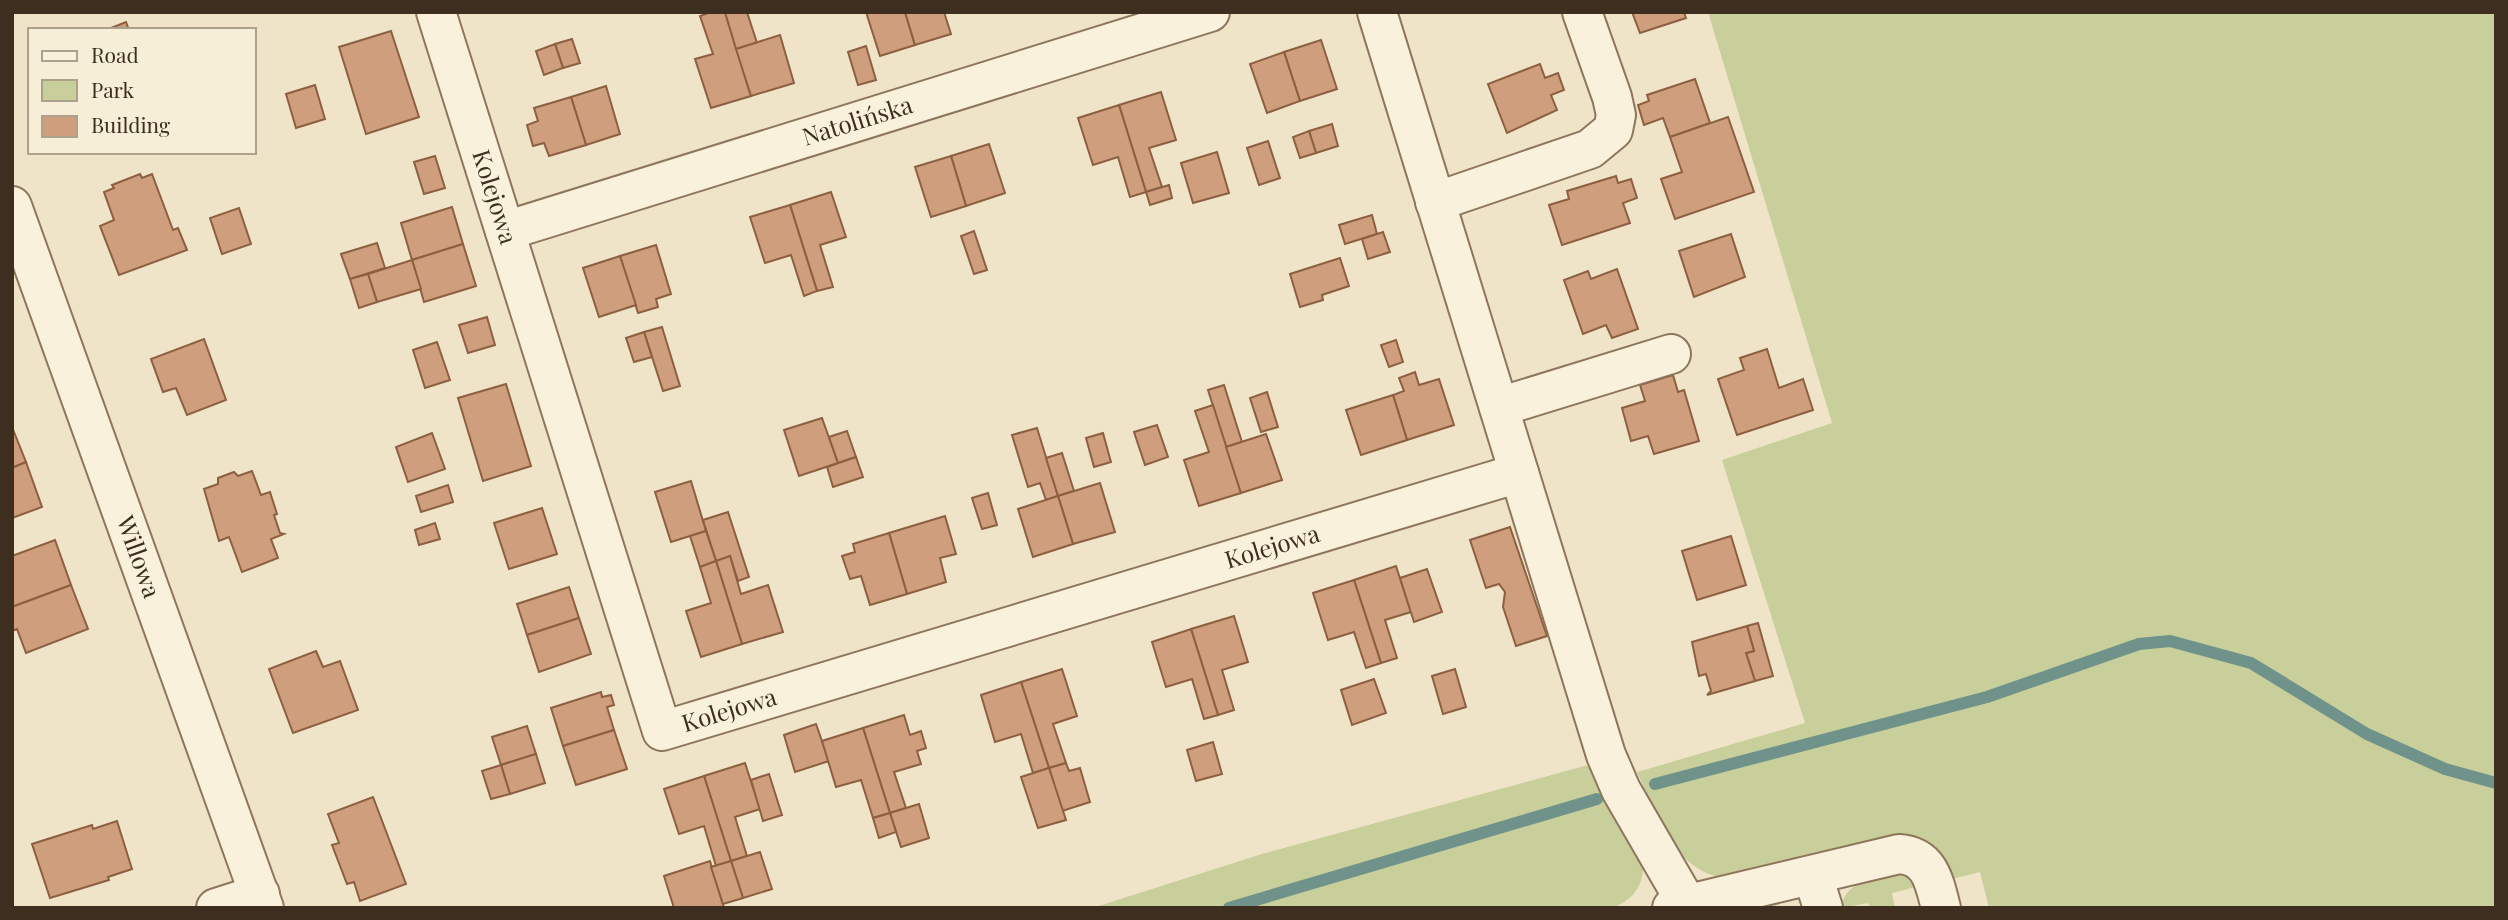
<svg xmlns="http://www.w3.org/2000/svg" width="2508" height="920" font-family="'Playfair Display',serif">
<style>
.green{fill:#c9cf9b}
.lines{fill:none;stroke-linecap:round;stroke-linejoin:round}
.stream{stroke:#6f938a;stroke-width:12}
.building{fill:#cf9f7d;stroke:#8d5f41;stroke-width:2}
.minor-casing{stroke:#8d765c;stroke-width:42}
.minor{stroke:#faf1dc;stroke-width:38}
.labels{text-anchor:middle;stroke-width:5;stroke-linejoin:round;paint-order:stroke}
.street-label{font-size:24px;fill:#3d2e20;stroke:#f7eed8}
</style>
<rect width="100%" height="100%" fill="#f0e4c8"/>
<g class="green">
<path d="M1708 12H2496V908H1989L1980 872 1952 879C1947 859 1935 844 1915 838L1722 877C1674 871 1655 810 1637 772L1805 723 1722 460 1832 423Z"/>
<path d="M1588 765 1643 864C1644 885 1633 901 1612 908H1092L1262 854Z"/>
<path d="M1903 873 1920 886 1892 893 1895 908H1870L1868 903 1841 908C1846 878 1879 878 1903 873Z"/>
</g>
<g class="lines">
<g class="stream">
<path d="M1655 784 1987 697 2139 644 2170 641 2251 663 2367 734 2445 769 2496 783"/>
<path d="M1229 908 1597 799"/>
</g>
</g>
<g class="building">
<path d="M711 12H725L751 96 711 108 695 59 713 54 700 16Z"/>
<path d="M725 12H747L757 43 736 49Z"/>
<path d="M866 12H905L915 45 880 56Z"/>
<path d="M905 12H944L951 34 915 45Z"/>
<path d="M1632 12H1684L1686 18 1640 33Z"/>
<path d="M126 22 129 30H106Z"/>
<path d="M391 31 419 117 366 134 339 47Z"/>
<path d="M780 35 794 83 751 96 736 49Z"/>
<path d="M572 39 580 63 563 68 555 44Z"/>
<path d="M1321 40 1337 89 1300 101 1284 52Z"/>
<path d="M555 44 563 68 544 75 536 51Z"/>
<path d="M866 46 876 80 858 85 848 52Z"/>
<path d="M1284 52 1300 101 1267 113 1250 64Z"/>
<path d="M1540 64 1545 78 1558 73 1564 90 1551 95 1557 110 1507 133 1488 84Z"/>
<path d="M1695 79 1710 123 1670 137 1663 118 1644 125 1638 105 1649 101 1647 95Z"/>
<path d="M315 85 325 119 296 128 286 94Z"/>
<path d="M606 86 620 134 586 145 571 97Z"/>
<path d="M1161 92 1176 140 1149 148 1162 187 1146 192 1119 105Z"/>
<path d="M571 97 586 145 549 156 544 143 533 146 527 125 538 121 534 108Z"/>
<path d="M1119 105 1146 192 1130 197 1118 157 1093 165 1078 118Z"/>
<path d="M1728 117 1754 192 1675 219 1661 179 1682 172 1670 137Z"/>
<path d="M1332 124 1338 146 1316 153 1309 131Z"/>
<path d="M1309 131 1316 153 1300 158 1293 137Z"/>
<path d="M1268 141 1280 178 1259 185 1247 148Z"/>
<path d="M989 144 1005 193 966 206 951 156Z"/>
<path d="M1217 152 1229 193 1193 203 1181 163Z"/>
<path d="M435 156 445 188 424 194 414 162Z"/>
<path d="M951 156 966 206 931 217 915 167Z"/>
<path d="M140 174 142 178 152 174 173 230 178 228 187 250 119 275 100 226 114 220 104 192 114 188 112 185Z"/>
<path d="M1616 176 1618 183 1631 179 1637 198 1623 203 1630 223 1562 245 1549 205 1569 199 1567 191Z"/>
<path d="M1169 185 1172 198 1150 205 1146 192Z"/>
<path d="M831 192 846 237 820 245 833 287 817 291 790 205Z"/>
<path d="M790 205 817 291 804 296 791 255 765 263 750 217Z"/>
<path d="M452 207 463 244 412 260 401 223Z"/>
<path d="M239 208 251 244 222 254 210 218Z"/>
<path d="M1372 215 1377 234 1345 244 1339 225Z"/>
<path d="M974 231 987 270 974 274 961 236Z"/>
<path d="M1383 232 1390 252 1368 259 1362 239Z"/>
<path d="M1731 234 1745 277 1694 297 1679 251Z"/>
<path d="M377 243 385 268 350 279 341 254Z"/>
<path d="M463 244 476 286 424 302 412 260Z"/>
<path d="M656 245 671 294 656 299 658 307 638 313 620 256Z"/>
<path d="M620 256 636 305 599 317 583 268Z"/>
<path d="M1340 258 1349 286 1322 295 1323 300 1300 307 1290 274Z"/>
<path d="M412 260 421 289 377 302 368 274Z"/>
<path d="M1617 269 1638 329 1612 338 1606 325 1583 334 1564 280 1588 271 1591 279Z"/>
<path d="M368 274 377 302 359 308 350 279Z"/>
<path d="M487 317 495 345 468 353 459 325Z"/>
<path d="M662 327 680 386 663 391 644 332Z"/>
<path d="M644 332 652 357 634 362 626 338Z"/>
<path d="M204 339 226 400 187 415 176 388 163 392 151 359Z"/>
<path d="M1396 340 1403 362 1389 367 1381 345Z"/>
<path d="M437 342 450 380 425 388 413 350Z"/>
<path d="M1767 349 1779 388 1803 379 1813 410 1737 435 1718 379 1744 370 1740 358Z"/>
<path d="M1415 372 1419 385 1439 379 1454 425 1407 440 1393 395 1404 391 1399 378Z"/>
<path d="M1673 375 1678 392 1684 390 1699 441 1654 454 1648 436 1631 441 1622 408 1645 401 1640 385Z"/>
<path d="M506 384 531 466 483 481 458 398Z"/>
<path d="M1224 385 1242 442 1226 447 1208 390Z"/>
<path d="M1267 392 1278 427 1261 432 1250 398Z"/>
<path d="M1393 395 1407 440 1361 455 1346 410Z"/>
<path d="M1213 405 1241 493 1199 506 1184 460 1209 452 1195 411Z"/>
<path d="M822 418 838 463 799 476 784 430Z"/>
<path d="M1157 425 1168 457 1145 465 1134 432Z"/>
<path d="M12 427 26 462 12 468Z"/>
<path d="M1037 428 1058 496 1046 500 1040 483 1028 487 1012 435Z"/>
<path d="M847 431 856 457 838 463 829 437Z"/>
<path d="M432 433 445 469 408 482 396 447Z"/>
<path d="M1103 433 1111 462 1094 467 1086 438Z"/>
<path d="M1266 434 1282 480 1241 493 1226 447Z"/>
<path d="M1062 453 1074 491 1058 496 1046 458Z"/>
<path d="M856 457 863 477 833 487 827 467Z"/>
<path d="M26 462 42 507 12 518V468Z"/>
<path d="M252 471 261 495 270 492 277 514 274 515 280 533 284 534 271 539 278 558 242 572 229 537 219 541 204 489 218 484V478L234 472 238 476Z"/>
<path d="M691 481 706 531 671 542 655 492Z"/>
<path d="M1100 483 1115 532 1073 544 1058 496Z"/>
<path d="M448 485 453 502 421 512 416 496Z"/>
<path d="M988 493 997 525 982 529 972 498Z"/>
<path d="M1058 496 1073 544 1033 557 1018 509Z"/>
<path d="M542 508 557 554 509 569 494 523Z"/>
<path d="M728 512 749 577 738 581 730 556 716 561 703 520Z"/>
<path d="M945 516 956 554 940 558 946 582 907 594 889 533Z"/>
<path d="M435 523 440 539 419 545 415 530Z"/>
<path d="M1510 527 1547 636 1516 646 1503 607 1505 592 1499 584 1486 588 1470 540Z"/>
<path d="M706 531 716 561 700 567 690 536Z"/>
<path d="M889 533 907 594 870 605 861 576 850 579 842 556 855 552 853 544Z"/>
<path d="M1731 536 1746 585 1697 600 1682 551Z"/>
<path d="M55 540 71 585 12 607V556Z"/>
<path d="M730 556 741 594 768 585 783 632 742 644 716 561Z"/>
<path d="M716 561 742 644 701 657 686 611 711 603 700 567Z"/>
<path d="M1396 566 1411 612 1385 620 1397 658 1381 663 1354 580Z"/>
<path d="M1427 569 1442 612 1414 622 1400 578Z"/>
<path d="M1354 580 1381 663 1366 668 1354 632 1328 640 1313 593Z"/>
<path d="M71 585 88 629 26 653 17 629 12 631V607Z"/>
<path d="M569 587 579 618 527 635 517 604Z"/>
<path d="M1234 616 1248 662 1222 670 1234 710 1218 715 1191 629Z"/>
<path d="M579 618 591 654 539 672 527 635Z"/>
<path d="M1758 623 1773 676 1755 681 1746 653 1754 651 1747 626Z"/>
<path d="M1747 626 1754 651 1746 653 1755 681 1707 695 1711 691 1706 674 1699 676 1692 642Z"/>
<path d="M1191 629 1218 715 1204 719 1192 679 1166 687 1152 642Z"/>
<path d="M316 651 323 667 340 661 358 710 293 733 269 669Z"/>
<path d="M1062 669 1077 716 1053 724 1066 763 1049 768 1021 682Z"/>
<path d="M1455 669 1466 707 1443 714 1432 676Z"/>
<path d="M1374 679 1386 713 1352 725 1341 690Z"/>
<path d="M1021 682 1049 768 1033 773 1021 734 995 742 981 695Z"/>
<path d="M601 692 602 697 611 695 614 705 607 707 614 730 563 746 551 708Z"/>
<path d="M904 715 910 735 921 731 926 748 917 751 921 764 894 772 906 808 890 813 863 728Z"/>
<path d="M816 724 829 761 795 772 784 735Z"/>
<path d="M527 726 536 754 501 765 492 737Z"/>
<path d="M863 728 890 813 873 818 861 780 836 787 822 741Z"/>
<path d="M614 730 627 769 576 785 563 746Z"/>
<path d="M1213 742 1222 774 1196 781 1187 750Z"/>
<path d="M536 754 545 783 510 794 501 765Z"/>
<path d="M745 763 760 809 735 817 747 856 731 861 704 776Z"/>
<path d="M1066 763 1069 771 1080 768 1090 802 1062 811 1049 768Z"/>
<path d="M501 765 510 794 491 799 482 771Z"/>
<path d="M1049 768 1066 820 1038 828 1021 777Z"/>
<path d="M769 774 782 815 763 821 751 780Z"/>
<path d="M704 776 731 861 716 866 704 826 679 834 664 789Z"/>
<path d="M373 797 406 884 360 901 354 882 347 884 332 845 339 843 328 814Z"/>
<path d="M919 804 929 838 901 847 890 813Z"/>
<path d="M890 813 896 832 879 838 873 818Z"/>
<path d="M117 821 132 869 108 877 109 880 50 898 32 844 92 825 93 829Z"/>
<path d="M760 852 772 889 743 898 731 861Z"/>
<path d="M710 861 724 908H674L664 876Z"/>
<path d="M731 861 743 898 723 904 711 867Z"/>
</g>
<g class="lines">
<g class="minor-casing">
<g id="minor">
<path id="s1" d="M436 12 662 731 1519 473"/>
<path d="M1377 12 1606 755 1621 790 1687 904"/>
<path d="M1435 202 1590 149 1613 130 1616 115 1612 97 1582 12"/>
<path id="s2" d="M12 206 264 908"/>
<path id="s3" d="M505 231 1210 12"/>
<path d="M1499 407 1671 354"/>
<path d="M1813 876 1823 908"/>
<path d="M216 908 260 894"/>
<path d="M1672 908 1899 854C1930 856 1934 881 1941 908"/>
</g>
</g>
<use href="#minor" class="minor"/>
</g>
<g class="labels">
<g class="street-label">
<text dy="8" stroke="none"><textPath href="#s3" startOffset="369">Natolińska</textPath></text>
<text dy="8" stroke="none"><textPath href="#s1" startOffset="194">Kolejowa</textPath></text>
<text dy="8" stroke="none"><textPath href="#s1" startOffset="1391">Kolejowa</textPath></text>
<text dy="8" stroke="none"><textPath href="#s2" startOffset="373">Willowa</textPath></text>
<text dy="8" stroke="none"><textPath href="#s1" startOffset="824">Kolejowa</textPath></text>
</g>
</g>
<rect width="2508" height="920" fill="none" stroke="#3d2e20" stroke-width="28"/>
<rect x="28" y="28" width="228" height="126" fill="#f7eed8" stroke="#ada18e" stroke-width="2"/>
<rect x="42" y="51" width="35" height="10" fill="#faf1dc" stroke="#ada18e" stroke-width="2"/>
<text x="91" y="63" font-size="21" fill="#3d2e20">Road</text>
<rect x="42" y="80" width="35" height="21" fill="#c9cf9b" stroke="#ada18e" stroke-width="2"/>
<text x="91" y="98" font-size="21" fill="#3d2e20">Park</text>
<rect x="42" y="116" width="35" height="21" fill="#cf9f7d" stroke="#ada18e" stroke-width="2"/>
<text x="91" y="133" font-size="21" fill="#3d2e20">Building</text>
</svg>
